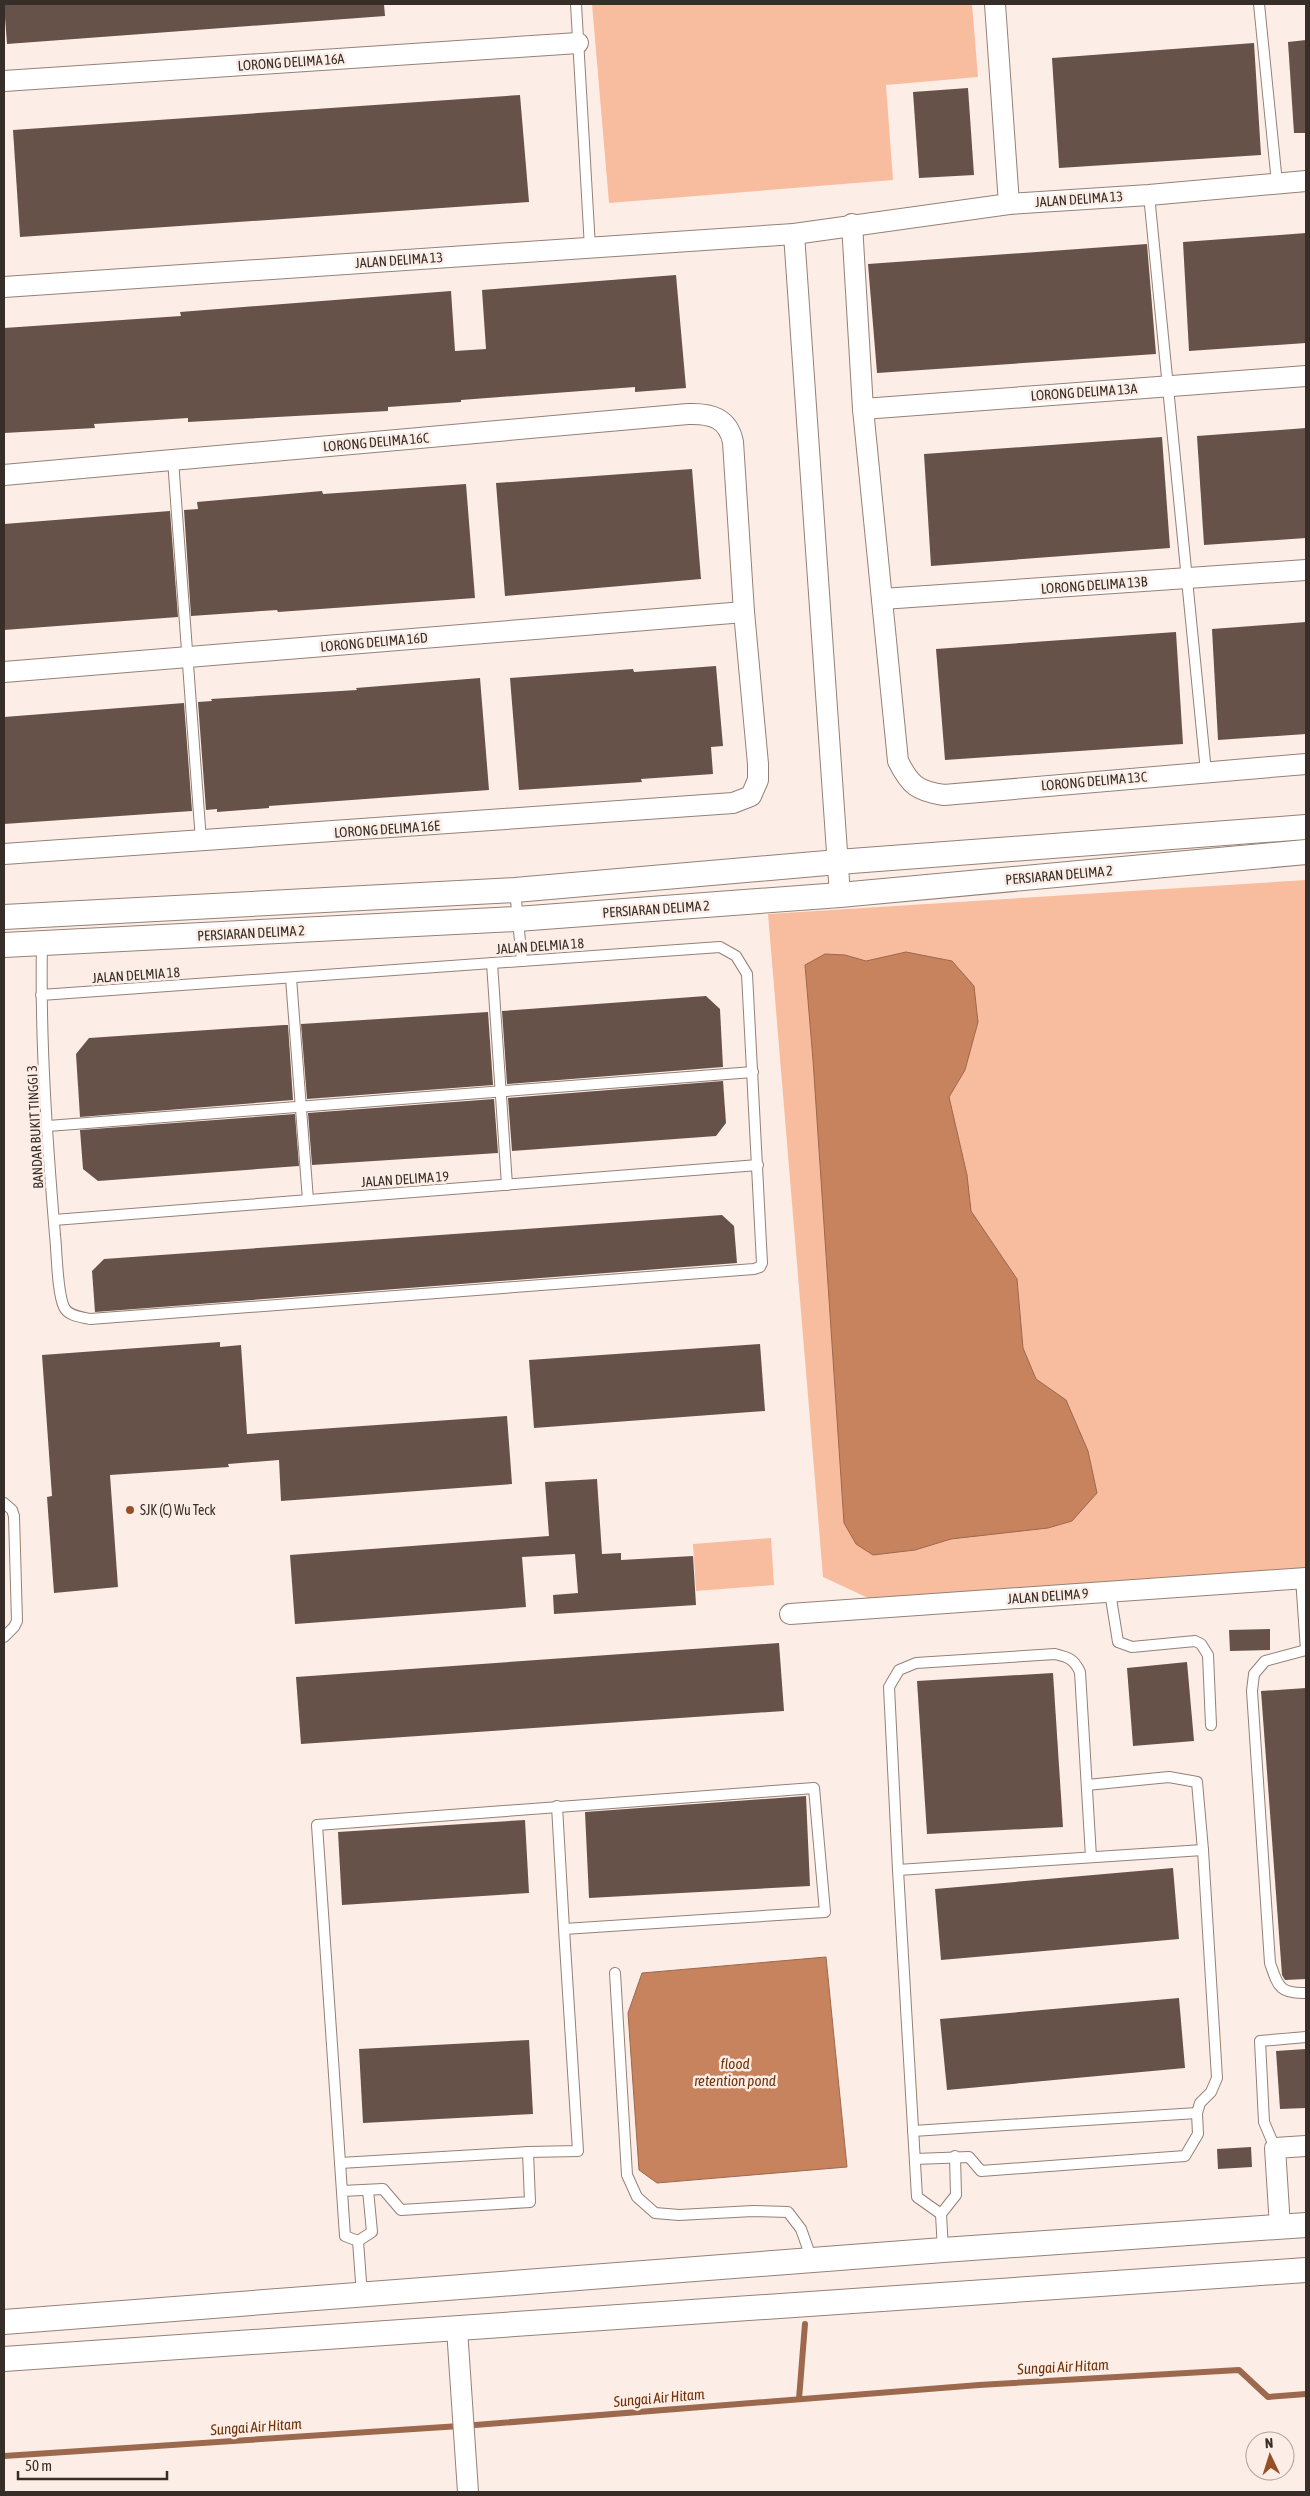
<svg xmlns="http://www.w3.org/2000/svg" width="1310" height="2496" font-family="'Asap Condensed',sans-serif">
<style>
.green{fill:#f8bd9f}
.water{fill:#c7825e;stroke:#9c694e}
.lines{fill:none;stroke-linecap:round;stroke-linejoin:round}
.stream{stroke:#9c694e;stroke-width:6}
.building{fill:#665249}
.service-casing{stroke:#958075;stroke-width:12}
.minor-casing{stroke:#958075;stroke-width:22}
.tertiary-casing{stroke:#958075;stroke-width:26}
.service{stroke:#fff;stroke-width:10}
.minor{stroke:#fff;stroke-width:20}
.tertiary{stroke:#fff;stroke-width:24}
.poi-dot{fill:#965028;stroke:#fceee7;stroke-width:2}
.labels{text-anchor:middle;stroke-width:5;stroke-linejoin:round;paint-order:stroke}
.street-label{font-size:14px;fill:#372e29;stroke:#fceee7}
.poi-label{font-size:14px;fill:#372e29;stroke:#fceee7;text-anchor:start}
.water-label{font-size:15px;font-style:italic;fill:#723207;stroke:#fceee7}
</style>
<rect width="100%" height="100%" fill="#fceee7"/>
<g class="green">
<path d="M592 4H972L978 77 886 85 893 180 609 203Z"/>
<path d="M1306 880V1572L881 1604 823 1577 768 914Z"/>
<path d="M771 1538 774 1585 696 1591 693 1544Z"/>
</g>
<g class="water">
<path d="M906 952 952 961 974 986 978 1022 965 1070 949 1097 967 1175 971 1211 1017 1279 1023 1348 1036 1379 1066 1400 1088 1451 1097 1493 1072 1521 1048 1528 951 1539 915 1550 873 1555 856 1544 844 1523 813 1060 805 965 825 954 845 955 866 961Z"/>
<path d="M826 1957 847 2167 657 2183 639 2170 628 2013 642 1973Z"/>
</g>
<g class="lines">
<g class="stream">
<path d="M799 2399 805 2324"/>
<path d="M4 2456 475 2425 979 2385 1239 2370 1268 2397 1306 2394"/>
</g>
</g>
<g class="building">
<path d="M4 4H384L385 16 7 44Z"/>
<path d="M1306 40V133H1294L1288 42Z"/>
<path d="M1254 43 1261 155 1059 168 1052 58Z"/>
<path d="M968 88 974 175 919 178 913 92Z"/>
<path d="M520 95 529 202 20 237 13 130Z"/>
<path d="M1306 233V343L1189 351 1183 242Z"/>
<path d="M1147 244 1156 354 877 373 868 264Z"/>
<path d="M676 275 686 388 635 392V387L461 400V402L388 407V411L188 422V418L94 424 95 428 4 433V328L181 316 180 312 451 291 455 351 486 349 482 290Z"/>
<path d="M1306 428V538L1204 545 1197 436Z"/>
<path d="M1162 437 1170 548 931 566 924 454Z"/>
<path d="M692 469 701 579 505 596 496 483Z"/>
<path d="M466 484 475 598 278 612 277 610 191 616 184 510 198 509 197 502 322 491 323 494Z"/>
<path d="M170 511 178 617 4 630V524Z"/>
<path d="M1306 622V734L1218 740 1212 629Z"/>
<path d="M1176 632 1183 744 945 760 936 649Z"/>
<path d="M716 666 723 746 711 747 713 774 641 779 642 782 519 790 510 678 633 669 634 672Z"/>
<path d="M480 678 489 790 269 806V808L217 812V809L206 810 198 702 212 701 211 699 357 690 356 688Z"/>
<path d="M184 703 192 811 4 824V717Z"/>
<path d="M706 996 720 1009 723 1067 507 1084 502 1011Z"/>
<path d="M488 1012 493 1085 307 1099 301 1024Z"/>
<path d="M284 1025H288L293 1100 80 1117 76 1054 89 1038Z"/>
<path d="M723 1081 726 1123 716 1136 512 1151 508 1098Z"/>
<path d="M494 1099 498 1153 312 1165 308 1113Z"/>
<path d="M295 1114 299 1166 98 1181 83 1169 80 1130Z"/>
<path d="M722 1215 734 1226 737 1263 95 1312 92 1271 104 1259Z"/>
<path d="M220 1342V1347L241 1345 247 1434 507 1416 512 1484 281 1501 279 1460 228 1464 229 1467 110 1475 118 1587 54 1593 47 1497 52 1496 42 1355Z"/>
<path d="M760 1344 765 1411 534 1428 529 1360Z"/>
<path d="M597 1479 602 1554 621 1553V1560L693 1556 696 1605 554 1614 553 1595 578 1593 575 1554 522 1557 526 1607 295 1624 290 1555 549 1536 545 1482Z"/>
<path d="M1270 1629V1650L1230 1651 1229 1630Z"/>
<path d="M779 1643 784 1711 301 1744 296 1677Z"/>
<path d="M1187 1662 1194 1741 1133 1746 1127 1668Z"/>
<path d="M1053 1673 1063 1827 927 1834 917 1681Z"/>
<path d="M1306 1688V1979L1285 1980 1282 1975 1261 1691Z"/>
<path d="M806 1796 810 1886 589 1898 585 1812Z"/>
<path d="M525 1820 529 1893 342 1905 338 1832Z"/>
<path d="M1173 1868 1179 1939 941 1960 935 1889Z"/>
<path d="M1179 1998 1185 2068 947 2090 940 2019Z"/>
<path d="M529 2040 533 2114 363 2123 359 2049Z"/>
<path d="M1306 2049V2108L1280 2109 1276 2051Z"/>
<path d="M1251 2147 1252 2167 1218 2169 1217 2149Z"/>
</g>
<g class="lines">
<g class="service-casing">
<g id="service">
<path d="M576 4 590 248"/>
<path d="M1259 4 1277 183"/>
<path d="M1149 195 1206 772"/>
<path d="M173 460 201 841"/>
<path d="M515 890 522 961"/>
<path d="M492 963 507 1185"/>
<path d="M291 978 308 1200"/>
<path d="M41 995 720 947 736 956 747 974 762 1263 760 1267 754 1269 90 1319C81 1317 68 1316 64 1307 57 1292 57 1253 55 1235 47 1139 40 1041 42 944"/>
<path d="M48 1126 753 1072"/>
<path d="M54 1220 758 1165"/>
<path d="M4 1503 12 1510 14 1516 17 1621 14 1627 4 1637"/>
<path d="M1301 1578 1306 1650"/>
<path d="M1110 1592 1118 1642 1132 1647 1195 1641 1201 1644 1208 1655 1211 1725"/>
<path d="M1306 1650 1265 1661 1254 1674 1252 1691 1270 1963C1278 1986 1279 1994 1306 1993"/>
<path d="M557 1806 564 1929"/>
<path d="M898 1870 889 1687 899 1670 916 1663 1055 1654C1068 1657 1074 1659 1080 1672L1091 1857"/>
<path d="M615 1973 627 2175 637 2197 655 2213 679 2215 753 2211 788 2212 801 2229 812 2260"/>
<path d="M913 2131 1197 2113"/>
<path d="M1275 2148 1264 2122 1260 2041 1306 2037"/>
<path d="M915 2159 969 2157 981 2171 1185 2156 1198 2134 1197 2113 1200 2103 1211 2092 1217 2078 1203 1850 1197 1782 1169 1777 1087 1785"/>
<path d="M340 2163 528 2152"/>
<path d="M342 2191 383 2189 401 2210 530 2202 528 2152 578 2151 564 1929 825 1912 814 1788 317 1825 345 2236 358 2241"/>
<path d="M941 2214 917 2197 898 1870 1203 1850"/>
<path d="M358 2241 372 2232 368 2190"/>
<path d="M358 2241 362 2295"/>
<path d="M943 2250 941 2214 956 2195 955 2156"/>
</g>
</g>
<g class="minor-casing">
<g id="minor">
<path d="M995 4 1009 204"/>
<path d="M4 81 578 43"/>
<path d="M852 224 863 409 898 761C910 785 917 791 944 795L1306 764"/>
<path d="M794 234 840 895"/>
<path d="M4 287 794 234 1009 204 1149 195 1306 181"/>
<path d="M863 409 1306 376"/>
<path d="M4 475 688 414C711 413 728 418 733 442L744 612 758 764V780L751 796 733 803 4 854"/>
<path d="M882 599 1306 570"/>
<path d="M4 672 744 612"/>
<path d="M790 1614 1306 1578"/>
<path d="M1280 2227 1275 2148 1306 2146"/>
<path d="M457 2329 468 2492"/>
</g>
</g>
<g class="tertiary-casing">
<g id="tertiary">
<path d="M4 917 515 890 838 862 1306 827"/>
<path d="M4 945 517 919 840 895 1306 852"/>
<path d="M4 2322 943 2250 1306 2225"/>
<path d="M4 2359 1306 2270"/>
</g>
</g>
<use href="#service" class="service"/>
<use href="#minor" class="minor"/>
<use href="#tertiary" class="tertiary"/>
</g>
<circle class="poi-dot" cx="130" cy="1510" r="5"/>
<g class="labels">
<g class="street-label">
<text transform="translate(291 62) rotate(-4)" y="5">LORONG DELIMA 16A</text>
<text transform="translate(1079 199) rotate(-4)" y="5">JALAN DELIMA 13</text>
<text transform="translate(399 260) rotate(-4)" y="5">JALAN DELIMA 13</text>
<text transform="translate(1084 392) rotate(-4)" y="5">LORONG DELIMA 13A</text>
<text transform="translate(376 442) rotate(-5)" y="5">LORONG DELIMA 16C</text>
<text transform="translate(1094 585) rotate(-4)" y="5">LORONG DELIMA 13B</text>
<text transform="translate(374 642) rotate(-5)" y="5">LORONG DELIMA 16D</text>
<text transform="translate(1094 781) rotate(-5)" y="5">LORONG DELIMA 13C</text>
<text transform="translate(387 829) rotate(-4)" y="5">LORONG DELIMA 16E</text>
<text transform="translate(1059 875) rotate(-5)" y="5">PERSIARAN DELIMA 2</text>
<text transform="translate(656 909) rotate(-4)" y="5">PERSIARAN DELIMA 2</text>
<text transform="translate(251 933) rotate(-3)" y="5">PERSIARAN DELIMA 2</text>
<text transform="translate(540 946) rotate(-4)" y="5">JALAN DELMIA 18</text>
<text transform="translate(136 975) rotate(-4)" y="5">JALAN DELMIA 18</text>
<text transform="translate(35 1127) rotate(-93)" y="5">BANDAR BUKIT TINGGI 3</text>
<text transform="translate(405 1179) rotate(-4)" y="5">JALAN DELIMA 19</text>
<text transform="translate(1048 1596) rotate(-4)" y="5">JALAN DELIMA 9</text>
</g>
<g class="poi-label">
<text x="140" y="1515">SJK (C) Wu Teck</text>
</g>
<g class="water-label">
<text x="735" y="2069">flood<tspan x="735" dy="17">retention pond</tspan></text>
<text transform="translate(1063 2367) rotate(-3)" y="5">Sungai Air Hitam</text>
<text transform="translate(659 2398) rotate(-5)" y="5">Sungai Air Hitam</text>
<text transform="translate(256 2427) rotate(-4)" y="5">Sungai Air Hitam</text>
</g>
</g>
<rect width="1310" height="2496" fill="none" stroke="#372e29" stroke-width="10"/>
<g transform="translate(1270 2456) rotate(356)"><circle r="24" fill="#fceee7" stroke="#ada19b"/>
<path d="M0-4L9 19L0 12L-9 19Z" fill="#965028"/>
<text y="-8" font-size="14" font-weight="bold" text-anchor="middle" fill="#372e29">N</text>
</g>
<path d="M18 2471v8h149v-8" fill="none" stroke="#372e29" stroke-width="2.5"/>
<text x="25" y="2471" font-size="15" fill="#372e29" stroke="#fceee7" stroke-width="4" paint-order="stroke">50 m</text>
</svg>
